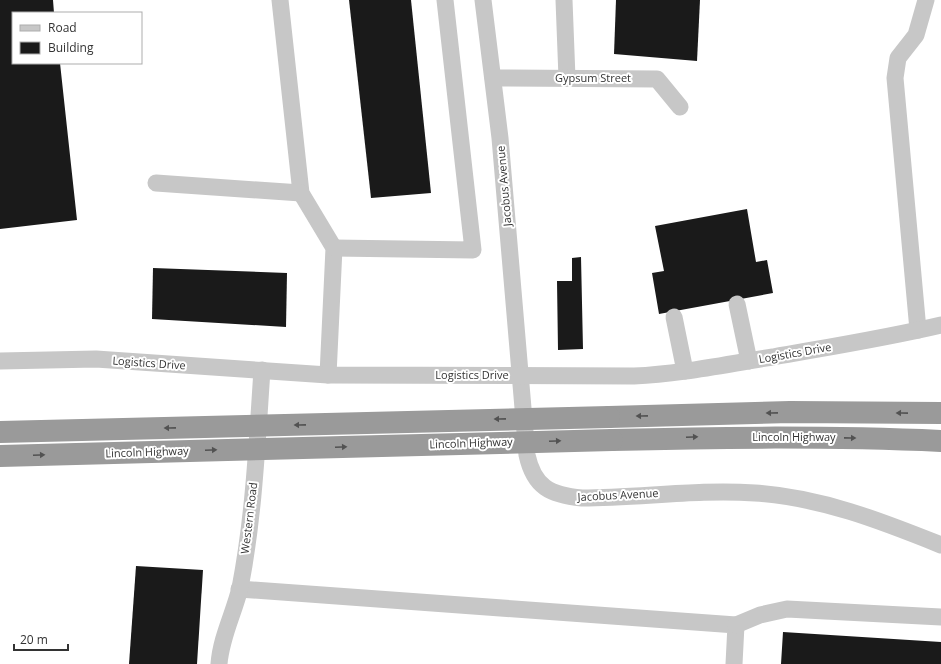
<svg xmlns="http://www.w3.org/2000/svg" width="941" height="664" font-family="'Open Sans',sans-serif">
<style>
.building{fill:#1a1a1a}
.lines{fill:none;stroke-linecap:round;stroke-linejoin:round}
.minor{stroke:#c7c7c7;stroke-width:17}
.highway{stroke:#9a9a9a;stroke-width:22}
.highway-bridge{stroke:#9a9a9a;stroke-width:22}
.oneway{fill:#525252}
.labels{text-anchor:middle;stroke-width:4;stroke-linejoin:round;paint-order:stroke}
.street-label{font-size:11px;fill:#333;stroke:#fff}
</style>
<rect width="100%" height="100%" fill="#fff"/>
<g class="building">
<path d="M0 0H53L54 13H13V63H60L77 220 0 229Z"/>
<path d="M349 0H411L431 193 371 198Z"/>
<path d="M616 0H700L697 61 614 54Z"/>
<path d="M747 209 756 262 767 260 773 293 659 314 652 273 664 271 655 226Z"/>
<path d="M581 257 583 349 558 350 557 281H572V258Z"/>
<path d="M153 268 287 273 286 327 152 319Z"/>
<path d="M136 566 203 570 197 664H129Z"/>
<path d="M783 632 941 642V664H781Z"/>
</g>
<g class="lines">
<g class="minor">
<path d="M280 0 301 193 334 248 328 375"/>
<path d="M483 0 500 138 527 455C534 487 550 495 582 498 640 498 697 489 755 493 820 497 881 521 941 545"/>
<path d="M564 0 567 78"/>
<path d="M493 78 657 79 680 107"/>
<path d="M156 183 301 193"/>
<path d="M334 248 473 250 445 0"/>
<path d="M737 304 749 361"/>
<path d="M674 317 685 371"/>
<path d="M918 330 895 78 898 58 916 35 926 0"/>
<path d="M0 361 96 359 328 375 634 376C681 374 727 364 773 357 829 347 886 338 941 325"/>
<path d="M239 589 736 625 734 664"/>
<path d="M736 625 760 615 787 609 941 617"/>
<path d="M219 664C221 637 234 613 240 588 254 516 257 443 262 370"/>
</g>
<g class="highway">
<path d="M609 417 790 412 941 413"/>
<path d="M612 440C722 437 831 436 941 441"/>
</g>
<g class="highway-bridge">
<path d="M0 432 609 417"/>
<path d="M0 456 612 440"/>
</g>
</g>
<defs><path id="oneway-solid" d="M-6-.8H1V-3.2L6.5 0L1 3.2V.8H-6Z"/></defs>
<g class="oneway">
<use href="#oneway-solid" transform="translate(772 413) rotate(179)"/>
<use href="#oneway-solid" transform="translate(902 413) rotate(-179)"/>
<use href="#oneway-solid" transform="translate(642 416) rotate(179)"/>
<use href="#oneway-solid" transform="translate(500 419) rotate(179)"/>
<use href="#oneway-solid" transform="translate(300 425) rotate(179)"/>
<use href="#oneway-solid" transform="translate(170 428) rotate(179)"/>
<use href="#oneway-solid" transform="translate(692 437) rotate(-2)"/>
<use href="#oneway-solid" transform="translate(850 438) rotate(1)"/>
<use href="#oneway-solid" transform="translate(555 441) rotate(-2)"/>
<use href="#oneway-solid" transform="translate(341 447) rotate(-2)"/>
<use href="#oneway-solid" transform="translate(211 450) rotate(-2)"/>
<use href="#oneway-solid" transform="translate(39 455) rotate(-2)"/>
</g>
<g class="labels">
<g class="street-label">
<text x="593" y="82">Gypsum Street</text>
<text transform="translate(504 186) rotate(-95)" y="4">Jacobus Avenue</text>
<text transform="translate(795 353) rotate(-10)" y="4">Logistics Drive</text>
<text transform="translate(149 363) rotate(4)" y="4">Logistics Drive</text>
<text x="472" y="379">Logistics Drive</text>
<text x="794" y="441">Lincoln Highway</text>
<text transform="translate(471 443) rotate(-2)" y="4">Lincoln Highway</text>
<text transform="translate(147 452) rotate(-2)" y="4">Lincoln Highway</text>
<text transform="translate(618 495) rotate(-3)" y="4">Jacobus Avenue</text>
<text transform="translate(249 518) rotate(-83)" y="4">Western Road</text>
</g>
</g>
<rect x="12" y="12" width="130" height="52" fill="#ffffff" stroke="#adadad"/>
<rect x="20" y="25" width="20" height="6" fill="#c7c7c7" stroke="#adadad"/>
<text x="48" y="32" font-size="12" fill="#333333">Road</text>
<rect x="20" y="42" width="20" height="12" fill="#1a1a1a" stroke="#adadad"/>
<text x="48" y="52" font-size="12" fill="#333333">Building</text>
<path d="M14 644v6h54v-6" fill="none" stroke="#333333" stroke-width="2"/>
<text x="20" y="644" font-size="12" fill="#333333" stroke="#ffffff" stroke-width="3" paint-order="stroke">20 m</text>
</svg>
